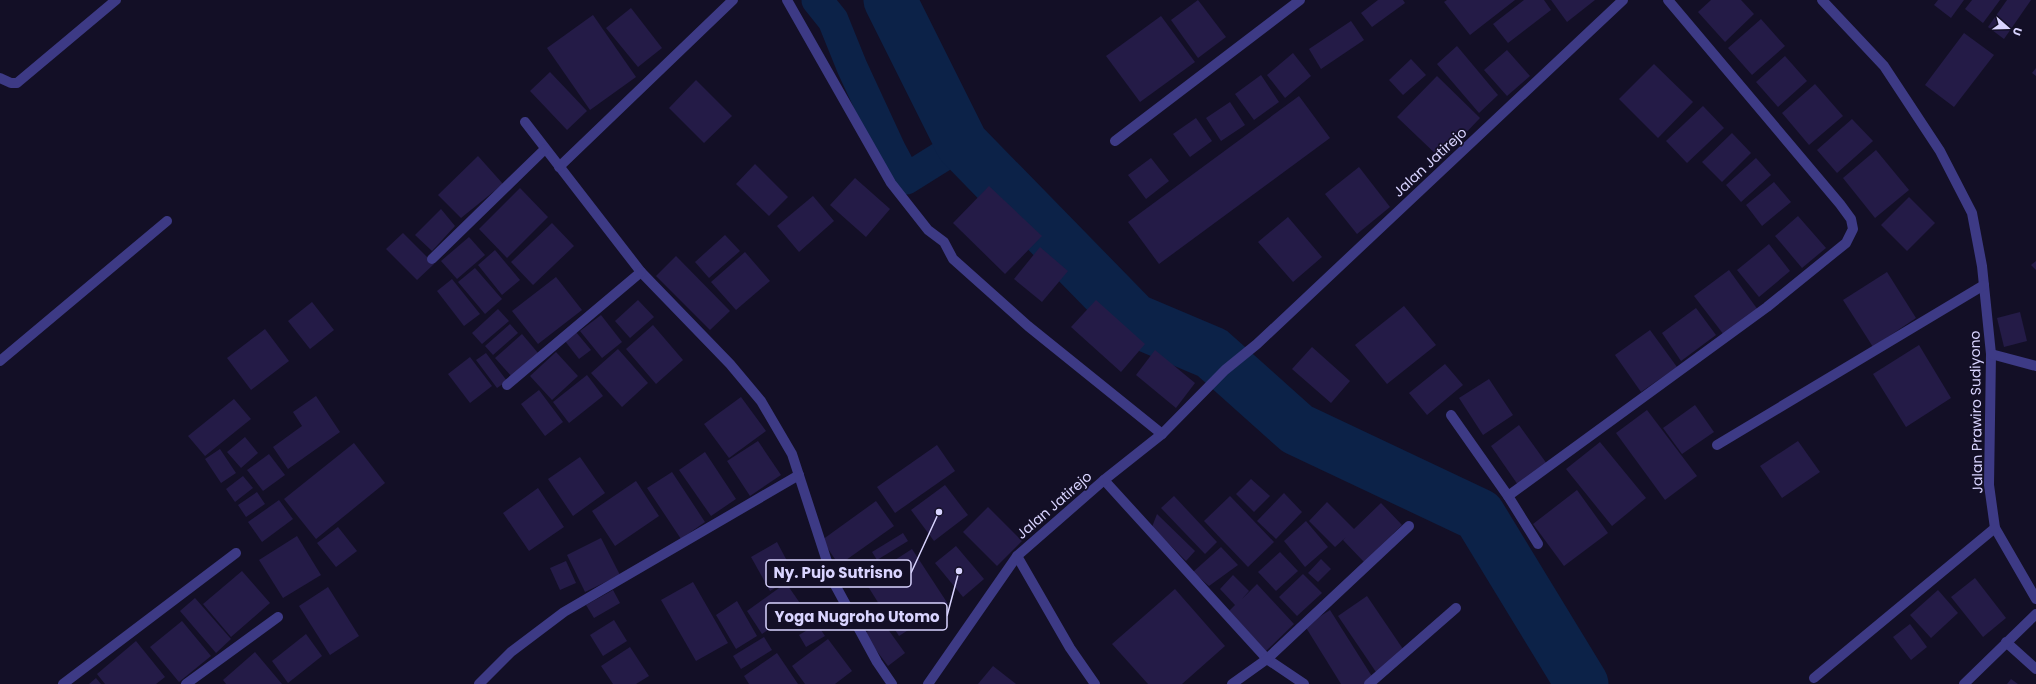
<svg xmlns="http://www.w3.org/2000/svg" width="2036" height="684" font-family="Poppins,sans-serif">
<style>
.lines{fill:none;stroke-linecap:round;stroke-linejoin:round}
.canal{stroke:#0c2248;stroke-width:31}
.river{stroke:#0c2248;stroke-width:53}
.building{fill:#241b47}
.service{stroke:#3d3a85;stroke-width:10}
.minor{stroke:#3d3a85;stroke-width:10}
.labels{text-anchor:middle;stroke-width:3.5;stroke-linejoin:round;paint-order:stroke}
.street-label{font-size:14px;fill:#d9d4ff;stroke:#130f26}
.leader{fill:none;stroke:#d9d4ff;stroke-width:1.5}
.callout-dot{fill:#d9d4ff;stroke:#130f26;stroke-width:1.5}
.callout{fill:#130f26;stroke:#d9d4ff;stroke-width:1.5}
.callout-label{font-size:15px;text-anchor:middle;font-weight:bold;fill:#d9d4ff}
</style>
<rect width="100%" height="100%" fill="#130f26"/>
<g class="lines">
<path class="canal" d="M817 0 833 20 852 67 890 149 906 179 962 144"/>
<path class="river" d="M890 0 962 144 1134 320 1212 353 1297 429 1479 515 1582 684"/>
</g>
<g class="building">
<path d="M1198 0 1226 37 1198 58 1171 20Z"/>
<path d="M1378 0H1403L1405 3 1372 27 1361 13Z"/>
<path d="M1447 0H1515L1470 35 1444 2Z"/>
<path d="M1524 0H1544L1551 10 1508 43 1493 24Z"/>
<path d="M1551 0H1595L1567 22Z"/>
<path d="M1711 0H1741L1754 14 1725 42 1698 12Z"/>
<path d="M1938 0H1964L1951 18 1934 5Z"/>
<path d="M1972 0H2000L1983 23 1965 9Z"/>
<path d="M2007 0H2031L2004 39 1988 27Z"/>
<path d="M631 8 662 48 638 67 606 28Z"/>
<path d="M593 15 636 77 590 110 547 48Z"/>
<path d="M1161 16 1195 62 1140 102 1106 56Z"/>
<path d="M1761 19 1785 46 1752 75 1728 48Z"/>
<path d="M1351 21 1364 40 1321 69 1309 49Z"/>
<path d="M1964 33 1994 55 1954 107 1925 85Z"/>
<path d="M1457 46 1498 95 1479 113 1437 64Z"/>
<path d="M1507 50 1530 76 1507 96 1484 70Z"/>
<path d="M1293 53 1311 76 1285 98 1267 75Z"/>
<path d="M1785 56 1807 81 1778 107 1756 82Z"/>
<path d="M1411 59 1426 75 1403 95 1389 80Z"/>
<path d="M1654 64 1693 102 1658 138 1619 99Z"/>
<path d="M2036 68V76L2032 73Z"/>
<path d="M550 72 587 111 567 130 530 91Z"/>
<path d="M1261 75 1279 102 1254 120 1235 94Z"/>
<path d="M1437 76 1480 118 1441 159 1397 117Z"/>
<path d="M696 80 732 116 704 143 669 108Z"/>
<path d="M1815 84 1843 116 1809 145 1782 113Z"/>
<path d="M1299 96 1330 138 1159 264 1128 222Z"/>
<path d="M1230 102 1245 125 1221 141 1206 118Z"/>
<path d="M1703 106 1724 128 1687 163 1666 141Z"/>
<path d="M1196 118 1212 141 1190 157 1173 134Z"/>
<path d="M1852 119 1873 141 1837 173 1817 150Z"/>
<path d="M1732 133 1751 153 1722 182 1702 162Z"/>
<path d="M1876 150 1909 190 1875 218 1843 178Z"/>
<path d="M478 156 503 184 461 218 438 195Z"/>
<path d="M1151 158 1169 181 1146 199 1128 175Z"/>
<path d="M1756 158 1771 175 1741 202 1726 185Z"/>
<path d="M755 164 788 197 769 216 736 184Z"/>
<path d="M1359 167 1390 207 1357 234 1325 194Z"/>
<path d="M855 178 890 209 866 237 830 205Z"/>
<path d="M1774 182 1791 202 1762 226 1746 205Z"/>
<path d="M989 186 1042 236 1005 274 953 223Z"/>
<path d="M520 188 548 217 507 258 479 229Z"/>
<path d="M813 196 834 221 799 252 777 226Z"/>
<path d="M1909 197 1935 223 1907 251 1881 225Z"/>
<path d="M441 209 455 226 432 251 415 235Z"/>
<path d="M1798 216 1826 248 1802 268 1775 236Z"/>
<path d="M1288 217 1322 257 1293 282 1258 242Z"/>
<path d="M552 223 574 246 533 285 511 262Z"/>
<path d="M403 233 434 264 417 280 386 249Z"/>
<path d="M725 235 740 251 709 278 695 262Z"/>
<path d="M469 237 485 255 457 279 441 261Z"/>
<path d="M1769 244 1790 271 1759 297 1737 270Z"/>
<path d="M1040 247 1068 271 1042 302 1014 279Z"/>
<path d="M495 250 520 280 502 295 478 265Z"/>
<path d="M745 252 770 281 736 310 711 282Z"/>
<path d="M676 256 730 311 710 330 656 276Z"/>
<path d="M2036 261V270L2031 265Z"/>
<path d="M475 268 502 299 485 314 458 282Z"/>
<path d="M1729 270 1758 310 1724 335 1694 296Z"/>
<path d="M1887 272 1916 318 1873 347 1843 300Z"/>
<path d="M556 277 582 310 538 344 512 311Z"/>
<path d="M452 279 480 314 464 326 437 291Z"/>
<path d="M638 300 654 317 630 338 615 321Z"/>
<path d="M1096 300 1145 344 1121 372 1071 327Z"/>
<path d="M312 302 334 330 310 349 288 321Z"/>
<path d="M1404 306 1436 345 1387 384 1355 345Z"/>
<path d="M1696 308 1716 335 1681 361 1662 333Z"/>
<path d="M498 309 509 321 482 344 472 333Z"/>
<path d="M2020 312 2027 341 2004 347 1997 318Z"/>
<path d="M601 315 622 342 602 358 580 331Z"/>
<path d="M510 324 518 333 493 355 485 346Z"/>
<path d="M653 325 683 360 656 384 626 349Z"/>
<path d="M265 329 289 361 251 390 227 358Z"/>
<path d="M1650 330 1677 367 1641 392 1615 355Z"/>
<path d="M576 332 591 350 579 359 565 341Z"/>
<path d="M522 334 538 353 512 377 495 358Z"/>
<path d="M1919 345 1951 398 1906 427 1873 374Z"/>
<path d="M1312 347 1350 381 1331 403 1292 369Z"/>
<path d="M618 349 648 383 622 407 591 373Z"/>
<path d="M1155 350 1195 383 1176 408 1136 375Z"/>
<path d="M556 352 578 376 552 400 530 376Z"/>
<path d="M486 353 507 381 497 388 476 360Z"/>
<path d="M470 357 492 386 470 403 448 374Z"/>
<path d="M1445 364 1463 385 1427 415 1409 393Z"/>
<path d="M587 375 603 396 569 423 553 402Z"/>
<path d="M1489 379 1513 415 1483 435 1459 398Z"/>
<path d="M539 390 563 422 545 436 521 404Z"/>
<path d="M316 396 340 432 288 469 273 447 302 426 293 412Z"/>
<path d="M741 397 766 431 729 458 704 424Z"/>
<path d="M234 399 251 419 205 456 188 436Z"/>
<path d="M1695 405 1714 432 1682 454 1663 428Z"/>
<path d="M1647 410 1697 476 1665 500 1616 433Z"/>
<path d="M1519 425 1547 464 1518 485 1491 446Z"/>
<path d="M245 437 258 453 241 468 227 452Z"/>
<path d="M758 441 781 475 750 496 727 461Z"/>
<path d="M1798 441 1820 472 1782 498 1760 466Z"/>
<path d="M1600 442 1646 498 1612 526 1566 469Z"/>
<path d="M354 443 385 483 316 539 284 499Z"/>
<path d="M937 445 955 471 895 513 877 487Z"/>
<path d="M220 449 236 473 221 483 205 459Z"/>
<path d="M705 452 736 499 711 516 679 470Z"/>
<path d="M269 454 285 475 263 491 247 470Z"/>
<path d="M580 457 605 493 573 516 548 479Z"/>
<path d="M672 472 705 522 681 539 647 488Z"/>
<path d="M243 476 253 488 235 502 226 489Z"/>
<path d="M1251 479 1270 496 1254 512 1236 494Z"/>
<path d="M636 481 659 516 615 546 592 511Z"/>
<path d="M945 485 968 515 934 541 911 510Z"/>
<path d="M538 488 564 527 529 551 503 513Z"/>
<path d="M1577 490 1608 533 1564 566 1533 524Z"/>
<path d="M257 492 265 504 246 517 238 505Z"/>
<path d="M1284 493 1302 512 1276 539 1257 521Z"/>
<path d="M1174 496 1217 542 1205 554 1161 508Z"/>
<path d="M1230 496 1274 542 1248 567 1204 521Z"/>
<path d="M279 500 293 519 262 542 248 522Z"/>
<path d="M876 501 894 526 839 565 822 540Z"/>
<path d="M1327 502 1354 529 1381 503 1402 525 1364 562 1343 540 1346 537 1335 547 1309 521Z"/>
<path d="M988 507 1022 541 997 566 963 532Z"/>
<path d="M1157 514 1195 551 1186 561 1152 527Z"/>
<path d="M1306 521 1328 547 1305 567 1284 541Z"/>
<path d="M338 527 357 551 336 567 317 543Z"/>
<path d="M903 533 908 541 877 560 872 552Z"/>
<path d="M297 536 321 575 283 598 259 560Z"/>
<path d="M601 538 620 575 585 592 567 555Z"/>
<path d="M777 542 795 576 770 591 751 557Z"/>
<path d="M956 546 984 579 963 597 935 563Z"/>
<path d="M1221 547 1238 565 1209 586 1193 572Z"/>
<path d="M912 549 948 604 899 636 864 580Z"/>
<path d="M1280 552 1298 571 1276 591 1258 572Z"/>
<path d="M1321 559 1331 569 1318 582 1308 573Z"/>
<path d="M566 561 576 583 560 590 550 568Z"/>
<path d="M242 571 270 603 231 637 203 604Z"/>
<path d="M1303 574 1322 593 1297 616 1279 597Z"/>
<path d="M1233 575 1249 591 1242 599 1257 584 1294 624 1266 651 1229 611 1235 605 1220 589Z"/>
<path d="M1975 578 2006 618 1983 637 1951 597Z"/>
<path d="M693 582 728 643 696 661 661 600Z"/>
<path d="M786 583 802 606 762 634 747 611Z"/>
<path d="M328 587 359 636 330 655 299 606Z"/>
<path d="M1175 589 1225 646 1182 684H1148L1112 644Z"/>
<path d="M613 590 620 603 594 618 586 605Z"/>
<path d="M1938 590 1958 613 1931 638 1910 615Z"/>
<path d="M1367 596 1405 652 1376 672 1338 616Z"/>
<path d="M195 598 231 639 216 653 180 611Z"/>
<path d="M737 601 757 636 736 649 716 615Z"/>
<path d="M1330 610 1373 678 1364 684H1341L1305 626Z"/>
<path d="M614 620 627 641 603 656 590 635Z"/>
<path d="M182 621 211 656 179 682 150 647Z"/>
<path d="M882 621 905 653 888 666 864 634Z"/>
<path d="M817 624 825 636 806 647 799 635Z"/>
<path d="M1910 624 1927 647 1911 660 1893 637Z"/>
<path d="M306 634 322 656 288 683 272 661Z"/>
<path d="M764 637 772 650 741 669 733 656Z"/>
<path d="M828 639 852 671 835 684H805L792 666Z"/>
<path d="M136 641 165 677 156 684H105L97 674Z"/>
<path d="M630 647 649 676 636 684H613L601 666Z"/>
<path d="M255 652 282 684H226L223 680Z"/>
<path d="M777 653 798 684H749L744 676Z"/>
<path d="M993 666 1016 684H978Z"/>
<path d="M96 678 101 684H89Z"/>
<path d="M2011 679 2018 684H2007Z"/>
</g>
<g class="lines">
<g class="service">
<path d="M0 78 11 83H17L116 0"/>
<path d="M0 361 167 221"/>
<path d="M2006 642 2036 669"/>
<path d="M1814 678 1995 528"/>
<path d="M1964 684 2036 614"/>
</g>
<g class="minor">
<path d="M787 0 891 183 928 230 944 242 953 259 1028 326 1162 434"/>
<path d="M1822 0 1884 66 1940 151 1972 213 1982 266 1991 354 1989 485 1995 528 2036 599"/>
<path d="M525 122 641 272 730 364 761 401 792 454 834 583 877 662 892 684"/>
<path d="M1115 141 1300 0"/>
<path d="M559 167 733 0"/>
<path d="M432 259 545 149"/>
<path d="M1991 354 2036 366"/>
<path d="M507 385 641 272"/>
<path d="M1451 415 1508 496 1538 544"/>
<path d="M1717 445 1984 285"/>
<path d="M1104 480 1267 659 1304 684"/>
<path d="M1508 496 1767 307 1846 243 1853 229 1851 219 1840 204 1668 0"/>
<path d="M1017 556 1070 648 1095 684"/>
<path d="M63 684 236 553"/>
<path d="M186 684 278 617"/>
<path d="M479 684 511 652 564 612 799 475"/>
<path d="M928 684 1017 556 1104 480 1162 434 1225 370 1257 344 1623 0"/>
<path d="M1232 684 1267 659 1409 526"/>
<path d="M1369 684 1456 608"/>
</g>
</g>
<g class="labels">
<g class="street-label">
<text transform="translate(1430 162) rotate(-43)" y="5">Jalan Jatirejo</text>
<text transform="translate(1976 412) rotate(-91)" y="5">Jalan Prawiro Sudiyono</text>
<text transform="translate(1054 505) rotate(-41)" y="5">Jalan Jatirejo</text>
</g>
</g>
<path class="leader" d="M939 512L911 573M959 571L947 616"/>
<g class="callout-dot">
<circle cx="939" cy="512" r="4"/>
<circle cx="959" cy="571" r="4"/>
</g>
<g class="callout">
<rect x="766" y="560" width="145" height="27" rx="4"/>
<rect x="766" y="603" width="181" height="27" rx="4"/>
</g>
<g class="callout-label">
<text x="838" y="578">Ny. Pujo Sutrisno</text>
<text x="857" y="622">Yoga Nugroho Utomo</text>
</g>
<g transform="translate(2008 28) rotate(110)" stroke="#130f26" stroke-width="3" paint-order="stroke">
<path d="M0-3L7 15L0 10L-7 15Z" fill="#d9d4ff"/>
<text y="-6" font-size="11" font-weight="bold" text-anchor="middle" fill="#d9d4ff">U</text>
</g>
</svg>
